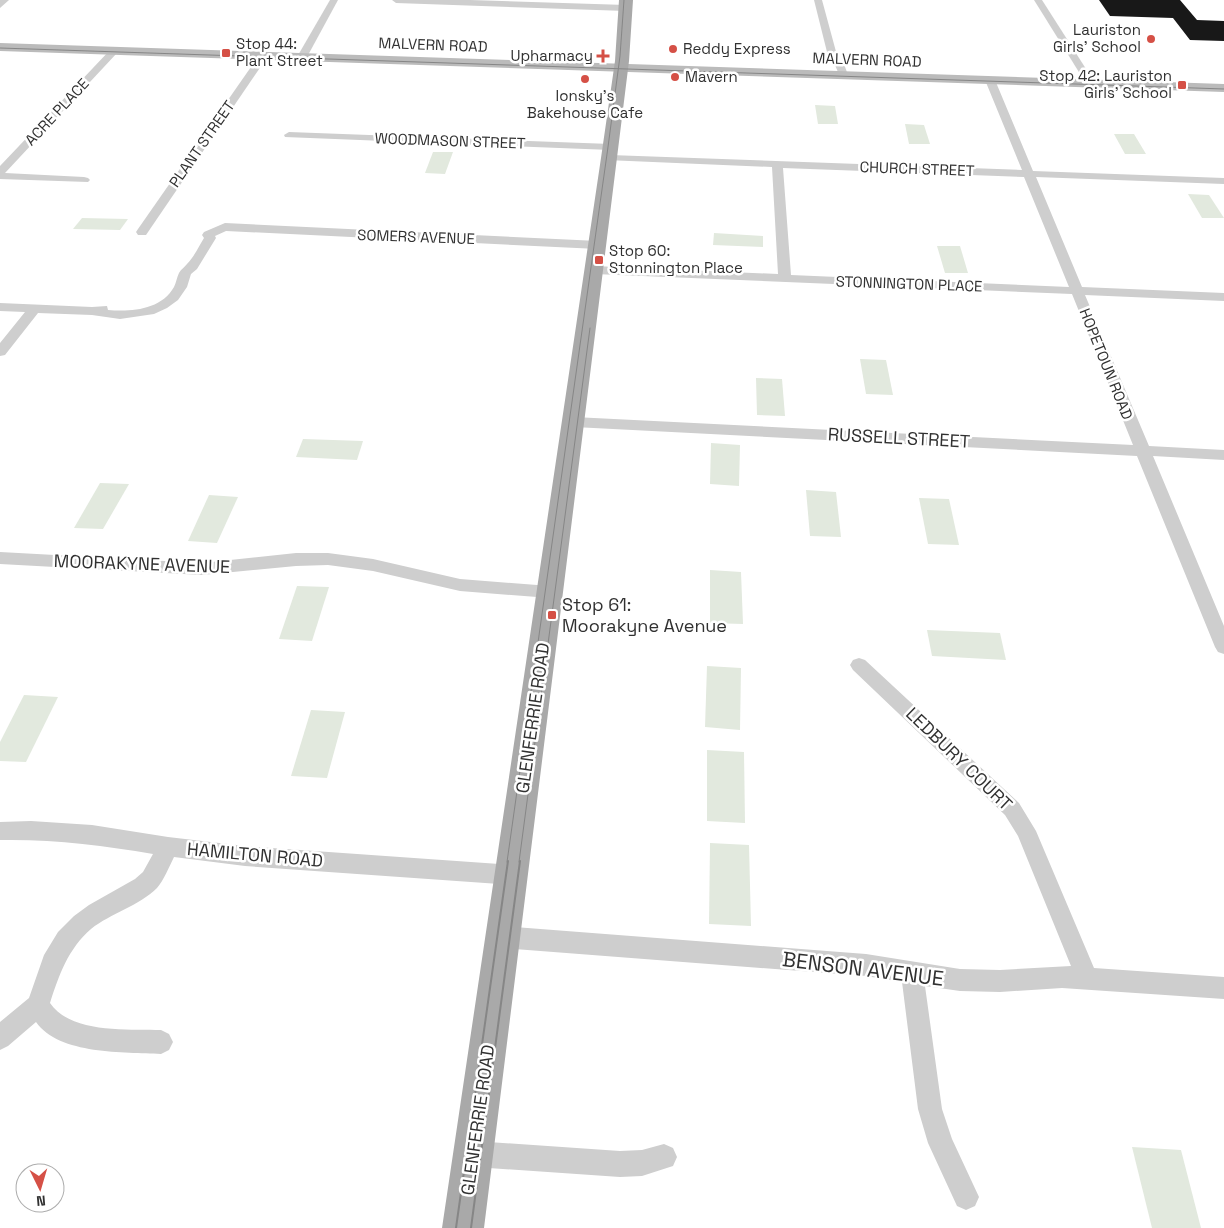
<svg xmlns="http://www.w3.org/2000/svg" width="1224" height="1228" font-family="'Space Grotesk',sans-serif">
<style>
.green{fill:#e2e9de}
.building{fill:#181818}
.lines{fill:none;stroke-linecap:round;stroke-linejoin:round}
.minor{fill:#cecece;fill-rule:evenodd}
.secondary{fill:#bbb;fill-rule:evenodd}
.primary{fill:#a9a9a9;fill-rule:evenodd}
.tram-far1{stroke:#868686;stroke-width:1}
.tram{stroke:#868686;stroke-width:2}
.poi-dot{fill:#d55046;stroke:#fff;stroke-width:2}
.labels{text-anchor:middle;stroke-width:5;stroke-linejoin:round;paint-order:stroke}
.far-poi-label{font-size:15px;fill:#313131;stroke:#fff;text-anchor:start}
.far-street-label{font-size:15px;fill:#313131;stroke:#fff}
.street-label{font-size:18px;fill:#313131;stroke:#fff}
.poi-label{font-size:18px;fill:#313131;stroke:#fff;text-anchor:start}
.near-street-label{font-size:21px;fill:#313131;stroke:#fff}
</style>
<rect width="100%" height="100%" fill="#fff"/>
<g class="green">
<path d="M815 105 835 106 838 124H818Z"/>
<path d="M905 124 924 125 930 144H909Z"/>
<path d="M1114 134H1134L1146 154H1125Z"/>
<path d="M433 152H453L445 174 425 173Z"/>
<path d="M1188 194 1209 195 1224 218H1202Z"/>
<path d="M82 218 128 219 120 230 73 229Z"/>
<path d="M714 233 763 236V247L713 245Z"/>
<path d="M937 246H960L968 273H945Z"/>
<path d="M860 359 886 360 893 395 866 394Z"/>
<path d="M756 378 782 379 785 416 757 415Z"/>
<path d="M303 439 363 441 357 460 296 457Z"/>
<path d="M711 443 740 445 739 486 710 484Z"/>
<path d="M100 483 129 484 103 529 74 528Z"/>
<path d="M806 490 836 492 841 537 810 536Z"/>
<path d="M209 495 238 497 217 543 188 541Z"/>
<path d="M919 498 949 499 959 545 928 544Z"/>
<path d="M710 570 741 572 743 624 710 623Z"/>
<path d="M297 586 329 587 312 641 279 639Z"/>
<path d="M927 630 1000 633 1006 660 932 656Z"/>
<path d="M707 666 741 668 740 730 705 727Z"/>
<path d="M24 695 58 697 26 762 0 761V742Z"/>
<path d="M311 710 345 712 327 778 291 776Z"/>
<path d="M707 750 744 752 745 823 707 821Z"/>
<path d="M710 843 749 845 751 926 709 924Z"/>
<path d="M1132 1147 1181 1150 1201 1228H1152Z"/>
</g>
<path class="building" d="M1099 0H1180L1197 20 1224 21V41L1190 40 1173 18 1110 16Z"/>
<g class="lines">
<g class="minor">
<path d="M0 0H9L0 8Z"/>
<path d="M330 0H338L307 57 305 59H299L297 57Z"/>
<path d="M392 0H470L626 5 630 8 626 11 396 3Z"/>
<path d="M814 0H822L838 59 844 64 848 75 846 77H840L835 65 829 60Z"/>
<path d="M1034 0H1042L1095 83 1093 85H1087Z"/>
<path d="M114 48 117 49V53L5 173 84 177 88 178 90 180 88 182 0 179V166L111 49Z"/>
<path d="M263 53 268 56 146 235H138L136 232 138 229 260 54Z"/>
<path d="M990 77 995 80 1033 171 1224 178V184L1036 177 1082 287 1224 293V301L1085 295 1149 446 1224 450V460L1153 456 1224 626V654L1218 652 1215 647 1137 456 574 427 569 425 567 422 569 419 574 417 1133 445 1072 294 594 274 588 270 594 266 778 274 772 167 606 160 605 158 606 156 610 155 1022 170 985 80ZM783 168 1024 177 1069 287 791 275Z"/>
<path d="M289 132 611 144 616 147 611 150 285 137 284 135Z"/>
<path d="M225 223 598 241 604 245 598 249 226 231 215 236 216 238 197 269 191 274 187 287 178 300 167 308 154 314 120 319 92 315 38 313 5 355 0 356V343L25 312 0 311V303L92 307 107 306 108 310C131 312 161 310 174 287 176 283 177 277 179 273 181 269 185 267 187 264 194 257 199 246 204 238L202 235 204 232Z"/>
<path d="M0 552 202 563 296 553H328L373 559 460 579 550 586 556 587 559 592 556 597 550 598 460 591 373 571 328 565 296 566 202 575 0 564Z"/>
<path d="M859 658 865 660 1019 803 1036 831 1094 968 1224 977V999L1062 988 1000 992 960 991 925 986 942 1109 952 1139 979 1197 975 1206 966 1210 957 1206 928 1143 918 1109 902 982 866 976 503 948 495 945 492 937 495 929 503 926 866 954 960 969 1000 970 1071 966 1018 836 1005 815 853 670 850 665 853 660Z"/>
<path d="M31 821 92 825 168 837 245 846 512 865 520 868 523 875 520 882 512 885 245 866 174 857C169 867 164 880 157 888 139 906 111 913 91 929 68 949 59 975 50 1003 71 1034 128 1029 161 1030L169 1034 173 1042 169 1050 161 1054C125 1052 59 1055 36 1022L8 1046 0 1050V1022L29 998 44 955 58 932 74 916 89 905 135 879 143 872 153 854C102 845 52 839 0 840V822Z"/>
<path d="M474 1141 620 1151 642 1150 664 1144 673 1148 677 1157 673 1166 642 1176 620 1177 474 1167 465 1163 461 1154 465 1145Z"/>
</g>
<path class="secondary" d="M0 43 1224 84V92L0 51Z"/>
<path class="primary" d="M619 0H633L629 61 484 1228H442L601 158 615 61Z"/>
<g class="tram-far1">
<path d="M0 48 1224 89"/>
<path d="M507 862 608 147 620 56 624 0"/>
<path d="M519 862 590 328"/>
</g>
<g class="tram">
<path d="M456 1228 508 861"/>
<path d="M471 1228 520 861"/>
</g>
</g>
<g class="poi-dot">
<circle cx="1151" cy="39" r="5"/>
<circle cx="673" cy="49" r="5"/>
<rect x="221" y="48" width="10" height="10" rx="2.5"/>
<path d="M600.5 48.5h5v5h5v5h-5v5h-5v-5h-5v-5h5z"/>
<circle cx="675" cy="77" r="5"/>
<circle cx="585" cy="79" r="5"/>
<rect x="1177" y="80" width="10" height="10" rx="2.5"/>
<rect x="594" y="255" width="10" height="10" rx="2.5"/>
<rect x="547" y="610" width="10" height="10" rx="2.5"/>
</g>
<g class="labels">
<g class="far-poi-label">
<text x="1141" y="35" text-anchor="end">Lauriston<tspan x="1141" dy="17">Girls' School</tspan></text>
<text x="236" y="49">Stop 44:<tspan x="236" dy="17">Plant Street</tspan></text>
<text x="683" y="54">Reddy Express</text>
<text x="593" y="61" text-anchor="end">Upharmacy</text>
<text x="1172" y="81" text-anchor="end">Stop 42: Lauriston<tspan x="1172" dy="17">Girls' School</tspan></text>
<text x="685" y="82">Mavern</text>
<text x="585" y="101" text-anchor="middle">Ionsky's<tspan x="585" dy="17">Bakehouse Cafe</tspan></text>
<text x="609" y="256">Stop 60:<tspan x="609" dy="17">Stonnington Place</tspan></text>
</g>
<g class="far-street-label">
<text transform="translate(433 45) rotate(2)" y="5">MALVERN ROAD</text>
<text transform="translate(867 60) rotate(2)" y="5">MALVERN ROAD</text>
<text transform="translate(57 112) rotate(-47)" y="5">ACRE PLACE</text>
<text transform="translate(450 141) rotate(2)" y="5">WOODMASON STREET</text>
<text transform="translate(202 144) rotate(-55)" y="5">PLANT STREET</text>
<text transform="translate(917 169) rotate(2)" y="5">CHURCH STREET</text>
<text transform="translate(416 237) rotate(2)" y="5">SOMERS AVENUE</text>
<text transform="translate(909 284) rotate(2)" y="5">STONNINGTON PLACE</text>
<text transform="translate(1106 364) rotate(68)" y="5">HOPETOUN ROAD</text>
</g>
<g class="street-label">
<text transform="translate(899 438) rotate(3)" y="6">RUSSELL STREET</text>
<text transform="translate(142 564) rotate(2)" y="6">MOORAKYNE AVENUE</text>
<text transform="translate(533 718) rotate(-82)" y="6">GLENFERRIE ROAD</text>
<text transform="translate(959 759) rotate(44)" y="6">LEDBURY COURT</text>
<text transform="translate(255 855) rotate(5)" y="6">HAMILTON ROAD</text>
<text transform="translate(478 1120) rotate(-82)" y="6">GLENFERRIE ROAD</text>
</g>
<g class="poi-label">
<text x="562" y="611">Stop 61:<tspan x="562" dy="21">Moorakyne Avenue</tspan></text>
</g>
<g class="near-street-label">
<text transform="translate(863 969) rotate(7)" y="7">BENSON AVENUE</text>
</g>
</g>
<g transform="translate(40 1188) rotate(175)"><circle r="24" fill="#ffffff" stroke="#adadad"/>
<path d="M0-4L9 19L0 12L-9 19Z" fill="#d55046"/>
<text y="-8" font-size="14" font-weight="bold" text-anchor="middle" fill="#313131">N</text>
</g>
</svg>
